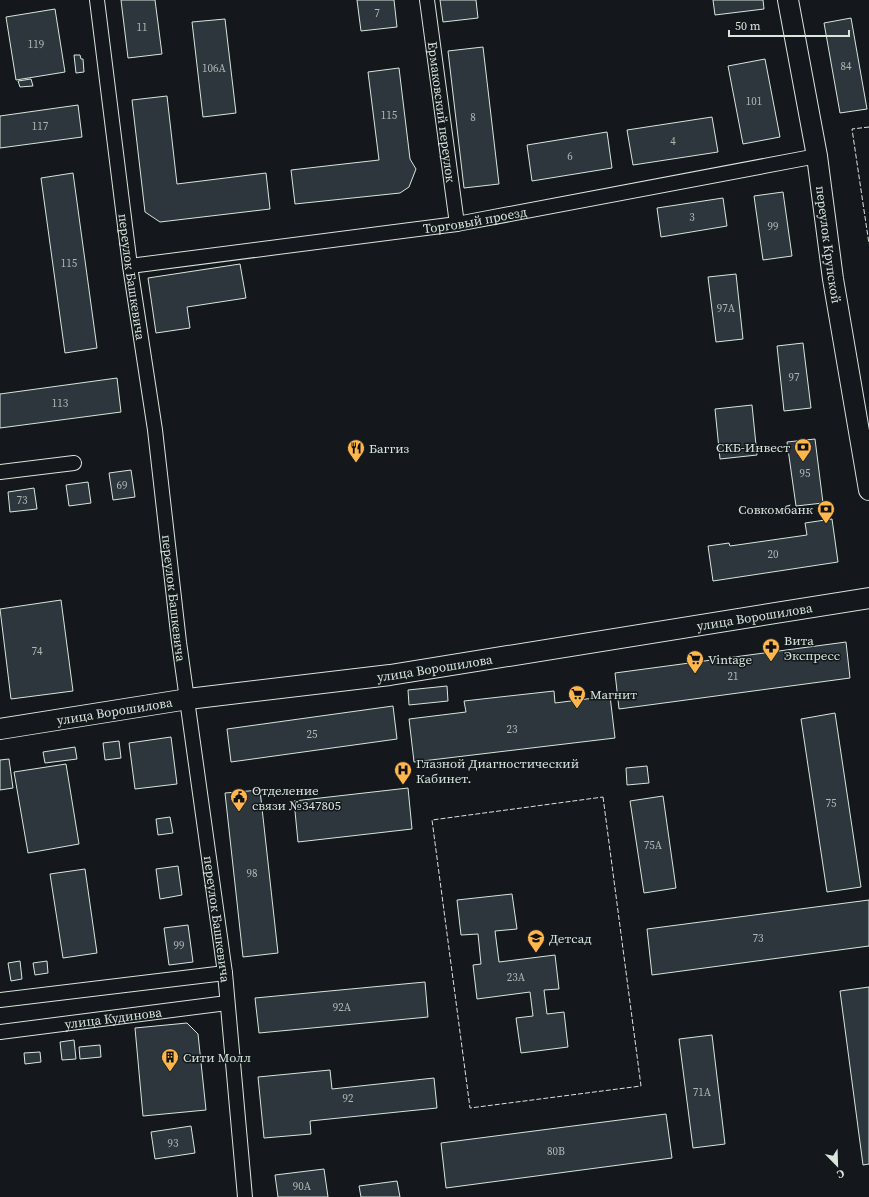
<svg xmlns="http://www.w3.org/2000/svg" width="869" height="1197" font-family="'Source Serif 4',serif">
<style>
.building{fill:#2c363c;stroke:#d8e6dc}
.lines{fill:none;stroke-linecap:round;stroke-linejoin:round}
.street-casing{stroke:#d8e6dc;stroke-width:16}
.secondary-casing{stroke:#d8e6dc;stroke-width:22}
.street{stroke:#14181c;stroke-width:14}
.secondary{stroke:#14181c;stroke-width:20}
.fence{stroke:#d8e6dc;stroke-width:1;stroke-dasharray:5 2;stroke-linecap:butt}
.labels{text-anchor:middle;stroke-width:3;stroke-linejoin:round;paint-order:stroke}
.number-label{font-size:11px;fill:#adbab4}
.street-label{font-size:13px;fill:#d8e6dc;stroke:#14181c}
.poi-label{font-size:13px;fill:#d8e6dc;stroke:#14181c;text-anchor:start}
</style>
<rect width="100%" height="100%" fill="#14181c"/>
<g class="building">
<path d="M121 0H155L162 54 128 58Z"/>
<path d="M357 0H394L397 27 361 31Z"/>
<path d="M440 0H476L478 18 443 22Z"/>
<path d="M713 0H763L764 9 715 15Z"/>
<path d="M55 9 65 72 16 80 6 17Z"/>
<path d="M851 18 867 109 840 113 824 23Z"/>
<path d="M225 19 236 113 203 117 192 22Z"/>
<path d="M483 47 499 184 464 188 448 51Z"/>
<path d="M74 55H80L81 59H83L84 72 76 73Z"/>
<path d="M765 59 780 137 743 144 728 66Z"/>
<path d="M399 68 410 159 416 169 409 187 400 193 295 204 291 170 379 160 368 72Z"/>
<path d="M31 79 33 86 20 87 18 81Z"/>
<path d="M167 96 177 184 266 173 270 209 160 222 145 212 132 100Z"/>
<path d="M78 105 82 137 0 148V116Z"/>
<path d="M712 117 718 152 633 165 627 130Z"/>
<path d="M607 132 612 168 532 181 527 145Z"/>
<path d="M73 173 97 348 65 353 41 178Z"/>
<path d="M783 192 792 256 763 260 754 196Z"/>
<path d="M723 198 727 226 661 237 657 208Z"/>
<path d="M240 264 246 298 187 307 190 328 156 333 148 278Z"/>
<path d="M736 274 743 339 716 342 708 277Z"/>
<path d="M803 343 811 408 784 411 777 346Z"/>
<path d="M117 378 121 412 0 428V394Z"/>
<path d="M752 405 757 455 720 459 715 409Z"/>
<path d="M815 439 823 503 796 506 787 442Z"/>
<path d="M131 470 135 497 113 500 109 473Z"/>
<path d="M88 482 91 503 69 506 66 485Z"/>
<path d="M34 488 37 509 10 512 8 492Z"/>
<path d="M832 519 838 562 713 581 708 546 729 543 730 546 807 535 805 523Z"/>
<path d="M61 600 73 691 11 699 0 609Z"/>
<path d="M846 642 850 678 619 709 615 673Z"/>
<path d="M447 686 448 701 409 705 408 690Z"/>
<path d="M554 691 555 703 610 696 615 738 414 762 409 719 466 712 464 701Z"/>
<path d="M393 706 397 739 231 762 227 729Z"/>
<path d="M835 713 861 887 827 892 801 719Z"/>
<path d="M171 737 177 784 135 789 129 743Z"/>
<path d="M119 741 121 758 105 760 103 743Z"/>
<path d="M75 747 77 759 45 763 43 752Z"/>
<path d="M9 759 13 788 0 790V760Z"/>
<path d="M66 764 79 844 28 853 14 772Z"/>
<path d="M647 766 649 783 627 785 626 768Z"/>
<path d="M408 788 412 829 298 842 294 801Z"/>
<path d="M260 790 278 953 243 957 225 793Z"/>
<path d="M663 796 676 888 644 893 630 801Z"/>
<path d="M170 817 173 833 158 835 156 819Z"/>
<path d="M178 866 182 895 160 899 156 869Z"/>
<path d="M85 869 97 953 63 958 50 874Z"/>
<path d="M512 894 517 929 495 931 499 962 555 955 559 989 544 990 547 1014 564 1012 568 1047 521 1053 516 1018 533 1016 530 992 477 999 473 965 481 964 478 934 461 935 457 900Z"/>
<path d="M869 900V946L652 975 647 929Z"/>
<path d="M188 925 193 962 169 965 164 928Z"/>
<path d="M20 961 22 979 11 981 8 963Z"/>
<path d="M47 961 48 973 35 975 33 963Z"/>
<path d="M425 982 428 1017 259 1033 255 998Z"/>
<path d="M869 987V1164L863 1165 840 991Z"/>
<path d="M187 1023 198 1034 206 1110 143 1116 135 1028Z"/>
<path d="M712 1035 725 1144 693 1148 679 1039Z"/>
<path d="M74 1040 76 1059 62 1060 60 1042Z"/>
<path d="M100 1045 101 1057 80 1059 79 1047Z"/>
<path d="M40 1052 41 1062 25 1064 24 1053Z"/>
<path d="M330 1070 332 1089 434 1078 437 1108 310 1121 311 1134 264 1138 258 1077Z"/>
<path d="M666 1114 672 1158 446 1188 441 1143Z"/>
<path d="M191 1126 195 1153 155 1159 151 1132Z"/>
<path d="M324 1169 328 1197H278L275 1175Z"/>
<path d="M397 1181 400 1197H361L359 1186Z"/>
</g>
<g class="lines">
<g class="street-casing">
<g id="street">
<path id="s1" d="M97 0 130 266 155 430 179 642 225 973 245 1197"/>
<path id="s2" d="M427 0 457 224"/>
<path id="s3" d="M130 266 457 224 817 156"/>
<path d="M0 472 74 463"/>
<path d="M0 1000 225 973"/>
<path id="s4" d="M0 1032 227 1003"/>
</g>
</g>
<g class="secondary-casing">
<g id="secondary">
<path id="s5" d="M788 0 817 156 833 279 869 490"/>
<path id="s6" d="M0 729 188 699 390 675 869 598"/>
</g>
</g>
<use href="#street" class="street"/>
<use href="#secondary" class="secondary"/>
<g class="fence">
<path d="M869 127 852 129 869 244"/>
<path d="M603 797 641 1086 470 1108 432 820Z"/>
</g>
</g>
<defs>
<g id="bank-pin" transform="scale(0.9)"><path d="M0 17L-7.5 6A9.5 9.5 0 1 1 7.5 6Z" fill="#ffb74d" stroke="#14181c"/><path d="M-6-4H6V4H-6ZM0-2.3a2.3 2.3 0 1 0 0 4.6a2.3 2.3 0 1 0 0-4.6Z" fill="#111"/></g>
<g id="restaurant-pin" transform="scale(0.9)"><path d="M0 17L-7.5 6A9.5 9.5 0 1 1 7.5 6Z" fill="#ffb74d" stroke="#14181c"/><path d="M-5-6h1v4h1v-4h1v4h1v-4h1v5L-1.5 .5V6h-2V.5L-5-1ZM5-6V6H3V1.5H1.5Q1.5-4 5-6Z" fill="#111"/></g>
<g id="pharmacy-pin" transform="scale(0.9)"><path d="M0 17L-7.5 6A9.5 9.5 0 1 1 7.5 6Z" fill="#ffb74d" stroke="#14181c"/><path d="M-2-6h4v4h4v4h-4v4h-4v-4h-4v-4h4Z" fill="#111"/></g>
<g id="supermarket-pin" transform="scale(0.9)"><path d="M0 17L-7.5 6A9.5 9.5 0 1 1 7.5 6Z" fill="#ffb74d" stroke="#14181c"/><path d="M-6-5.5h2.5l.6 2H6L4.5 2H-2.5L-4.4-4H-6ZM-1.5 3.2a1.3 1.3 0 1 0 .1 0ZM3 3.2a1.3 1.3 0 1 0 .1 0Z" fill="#111"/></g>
<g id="hospital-pin" transform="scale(0.9)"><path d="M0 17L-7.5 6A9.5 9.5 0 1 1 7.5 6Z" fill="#ffb74d" stroke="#14181c"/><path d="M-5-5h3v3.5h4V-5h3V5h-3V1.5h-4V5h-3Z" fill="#111"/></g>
<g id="civic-pin" transform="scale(0.9)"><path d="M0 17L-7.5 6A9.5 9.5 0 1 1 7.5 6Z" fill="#ffb74d" stroke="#14181c"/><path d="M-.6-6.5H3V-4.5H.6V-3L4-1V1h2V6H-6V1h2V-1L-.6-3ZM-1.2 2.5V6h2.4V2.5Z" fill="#111"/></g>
<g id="school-pin" transform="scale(0.9)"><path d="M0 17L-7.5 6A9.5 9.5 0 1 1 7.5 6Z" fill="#ffb74d" stroke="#14181c"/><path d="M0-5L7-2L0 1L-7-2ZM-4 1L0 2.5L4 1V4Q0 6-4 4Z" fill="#111"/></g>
<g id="building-pin" transform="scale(0.9)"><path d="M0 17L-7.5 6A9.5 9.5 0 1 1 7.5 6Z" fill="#ffb74d" stroke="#14181c"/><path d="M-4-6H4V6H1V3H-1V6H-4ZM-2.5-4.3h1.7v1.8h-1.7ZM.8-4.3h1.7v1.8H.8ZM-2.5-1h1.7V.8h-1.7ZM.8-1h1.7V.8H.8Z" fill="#111"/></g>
</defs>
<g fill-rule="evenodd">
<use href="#bank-pin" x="803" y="447"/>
<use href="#restaurant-pin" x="356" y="448"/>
<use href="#bank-pin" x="826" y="509"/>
<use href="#pharmacy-pin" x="771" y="647"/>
<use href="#supermarket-pin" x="695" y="659"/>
<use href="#supermarket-pin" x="577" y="694"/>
<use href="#hospital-pin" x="403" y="770"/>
<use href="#civic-pin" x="239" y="797"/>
<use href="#school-pin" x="536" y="938"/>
<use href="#building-pin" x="170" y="1057"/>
</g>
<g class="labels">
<g class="number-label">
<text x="377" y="17">7</text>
<text x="142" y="31">11</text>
<text x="36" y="48">119</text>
<text x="846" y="70">84</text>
<text x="214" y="72">106А</text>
<text x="754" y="105">101</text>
<text x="389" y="119">115</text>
<text x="473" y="121">8</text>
<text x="40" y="130">117</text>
<text x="673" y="145">4</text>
<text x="570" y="160">6</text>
<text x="692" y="221">3</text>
<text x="773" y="230">99</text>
<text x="69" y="267">115</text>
<text x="726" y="312">97А</text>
<text x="794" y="381">97</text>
<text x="60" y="407">113</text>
<text x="805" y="477">95</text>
<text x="122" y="489">69</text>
<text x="22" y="504">73</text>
<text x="773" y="558">20</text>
<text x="37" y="655">74</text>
<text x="733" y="680">21</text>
<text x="512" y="733">23</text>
<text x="312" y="738">25</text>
<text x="831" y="807">75</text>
<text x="653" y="849">75А</text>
<text x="252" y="877">98</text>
<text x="758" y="942">73</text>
<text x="179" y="949">99</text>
<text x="516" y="981">23А</text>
<text x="342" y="1011">92А</text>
<text x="702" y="1096">71А</text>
<text x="348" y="1102">92</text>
<text x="173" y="1147">93</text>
<text x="556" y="1155">80В</text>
<text x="302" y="1190">90А</text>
</g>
<g class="street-label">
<text dy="5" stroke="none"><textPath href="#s2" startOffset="113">Ермаковский переулок</textPath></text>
<text dy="5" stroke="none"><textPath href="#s3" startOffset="348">Торговый проезд</textPath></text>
<text dy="5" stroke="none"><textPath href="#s5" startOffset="248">переулок Крупской</textPath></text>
<text dy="5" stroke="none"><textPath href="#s1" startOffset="279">переулок Башкевича</textPath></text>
<text dy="5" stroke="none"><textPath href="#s1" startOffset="603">переулок Башкевича</textPath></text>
<text dy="5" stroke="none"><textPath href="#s6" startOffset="763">улица Ворошилова</textPath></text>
<text dy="5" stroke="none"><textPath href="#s6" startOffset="439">улица Ворошилова</textPath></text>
<text dy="5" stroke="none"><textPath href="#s6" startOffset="116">улица Ворошилова</textPath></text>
<text dy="5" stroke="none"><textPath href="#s1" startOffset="927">переулок Башкевича</textPath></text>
<text dy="5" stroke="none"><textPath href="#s4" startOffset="114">улица Кудинова</textPath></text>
</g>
<g class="poi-label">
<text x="790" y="452" text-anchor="end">СКБ-Инвест</text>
<text x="369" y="453">Баггиз</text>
<text x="813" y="514" text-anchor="end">Совкомбанк</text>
<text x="784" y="645">Вита<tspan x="784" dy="15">Экспресс</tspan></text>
<text x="708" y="664">Vintage</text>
<text x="590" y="699">Магнит</text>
<text x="416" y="768">Глазной Диагностический<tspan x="416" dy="15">Кабинет.</tspan></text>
<text x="252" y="795">Отделение<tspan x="252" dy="15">связи №347805</tspan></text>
<text x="549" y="943">Детсад</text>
<text x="183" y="1062">Сити Молл</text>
</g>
</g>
<g transform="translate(837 1165) rotate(157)" stroke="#14181c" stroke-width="3" paint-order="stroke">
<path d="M0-3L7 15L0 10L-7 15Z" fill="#d8e6dc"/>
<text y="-6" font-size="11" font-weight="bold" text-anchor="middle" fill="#d8e6dc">С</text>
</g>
<path d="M729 30v6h120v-6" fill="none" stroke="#d8e6dc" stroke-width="2"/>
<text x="735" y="30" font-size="12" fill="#d8e6dc" stroke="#14181c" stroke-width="3" paint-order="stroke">50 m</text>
</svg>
